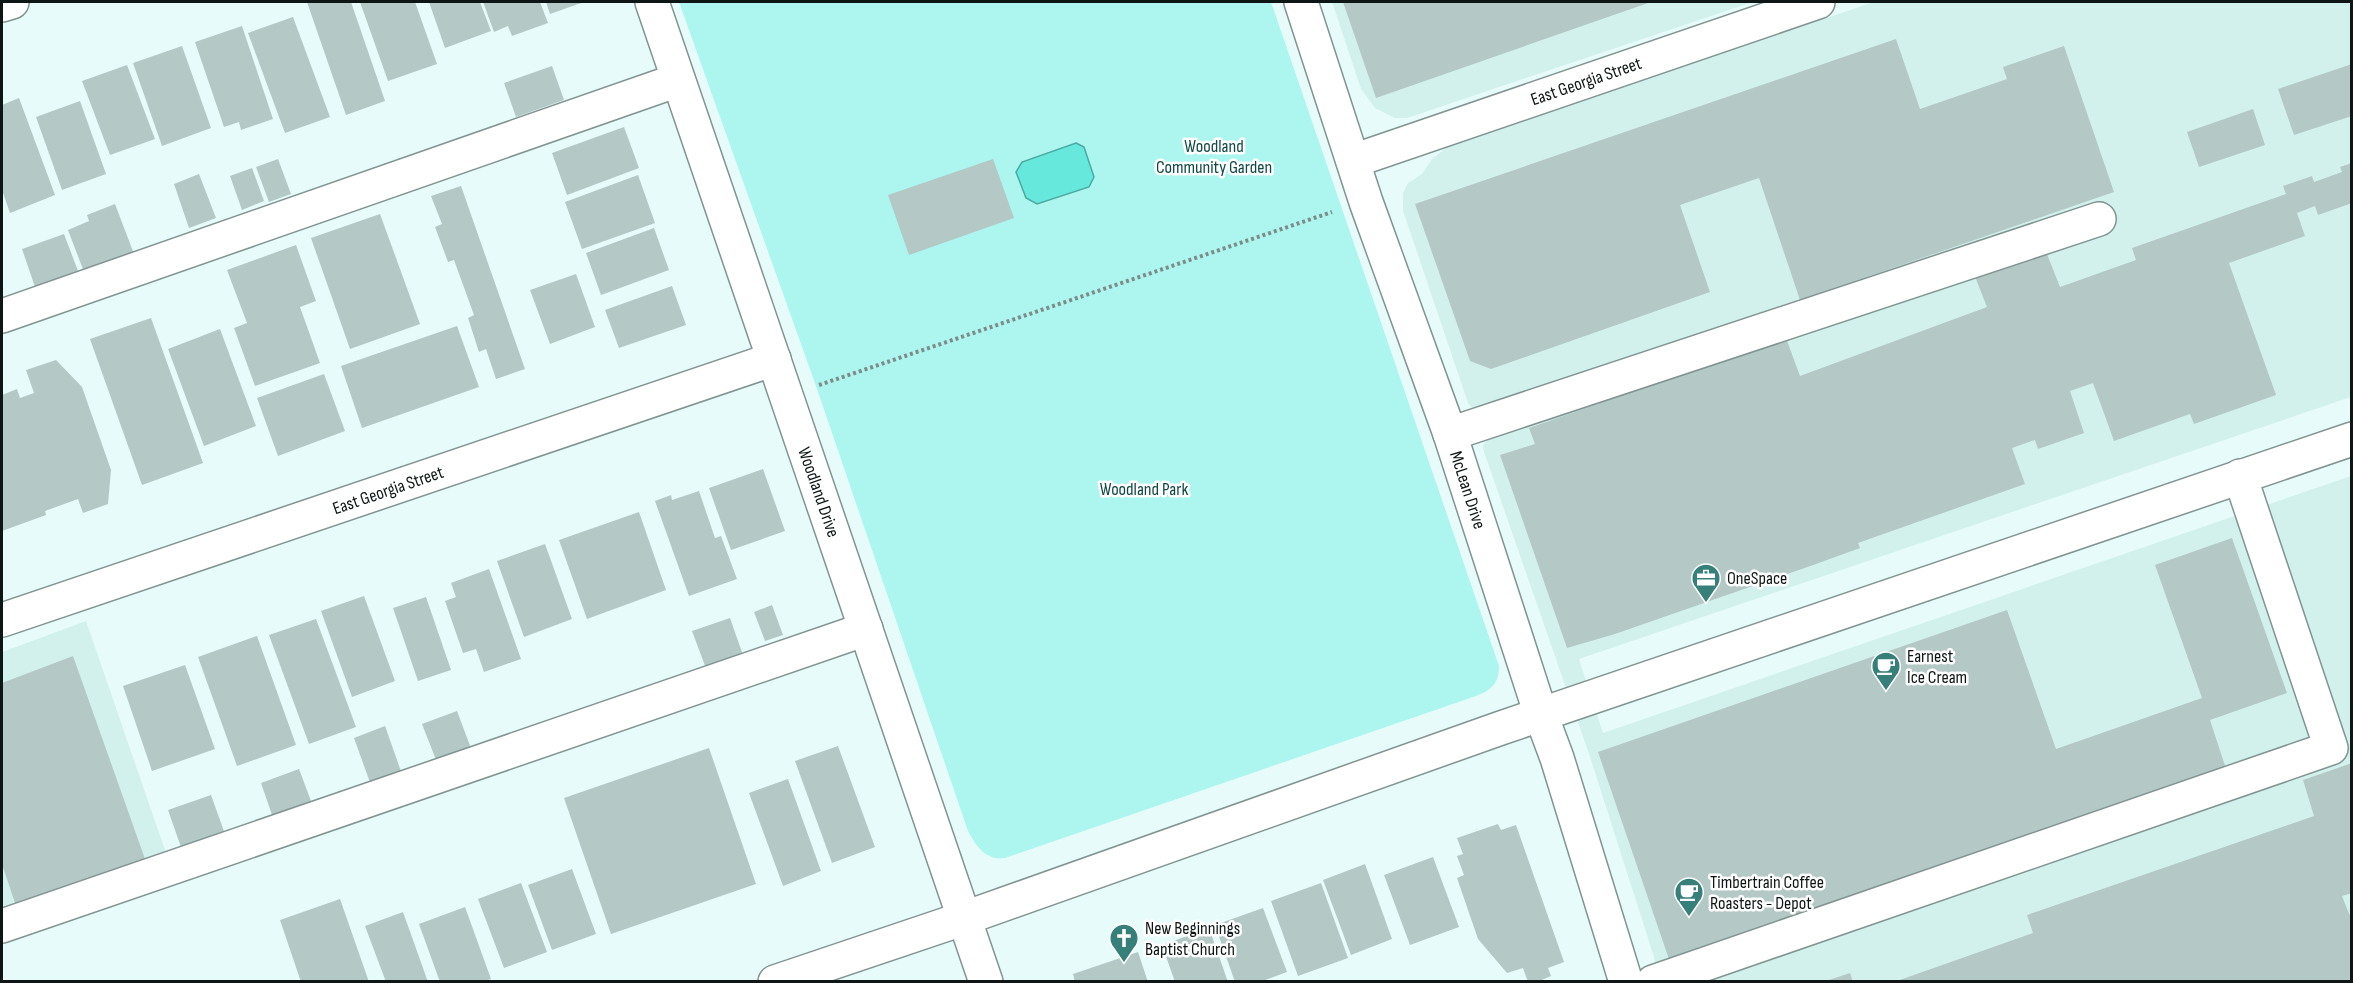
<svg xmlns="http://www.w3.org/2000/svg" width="2353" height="983" font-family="'Sofia Sans Condensed',sans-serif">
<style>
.built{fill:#d2f1ed}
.green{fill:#acf6ef}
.water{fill:#67e8dd;stroke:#4ca9a1;stroke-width:1.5}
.building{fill:#b4c8c6}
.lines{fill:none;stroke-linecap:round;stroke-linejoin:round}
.minor-casing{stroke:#809491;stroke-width:36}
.path{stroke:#7d8c8a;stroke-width:4;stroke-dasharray:3 3;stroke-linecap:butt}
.minor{stroke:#fff;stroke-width:33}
.labels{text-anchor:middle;stroke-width:5;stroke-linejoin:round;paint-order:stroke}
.street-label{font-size:18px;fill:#0e1615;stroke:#fff}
.park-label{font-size:18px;fill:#0f4945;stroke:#fff}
.poi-label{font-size:18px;fill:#0e1615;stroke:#fff;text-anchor:start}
</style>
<rect width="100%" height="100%" fill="#e7fcfa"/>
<g class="built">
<path d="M1332 2H1753L1407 118H1395L1375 108 1361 89Z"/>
<path d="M1874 2H2351V397L1579 659 1603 733 2351 476V981H1658L1654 957 1590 757 1483 449V445L1493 435 1477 408 1471 407 1468 403 1403 211V193L1408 183 1422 174 1432 159 1451 144Z"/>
<path d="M86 621 166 853 2 909V652Z"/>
</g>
<path class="green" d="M679 2H1271L1499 666C1499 683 1492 690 1476 696L1005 858C986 861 976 846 968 831L816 386Z"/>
<path class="water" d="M1076 143 1084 147 1094 177 1089 187 1037 204 1026 198 1016 172 1022 162Z"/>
<g class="building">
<path d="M307 2H351L385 101 346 115Z"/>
<path d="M360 2H415L437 64 388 81Z"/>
<path d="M429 2H480L491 31 445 48Z"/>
<path d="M483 2H540L548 23 512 36 508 26 494 32Z"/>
<path d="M546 2H584L550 14Z"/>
<path d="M1343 2H1651L1376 98Z"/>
<path d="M293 17 330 117 285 133 248 33Z"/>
<path d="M242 26 273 119 241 130 239 122 224 127 195 42Z"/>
<path d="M1896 39 1920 109 2007 79 2003 67 2064 46 2114 192 1800 300 1759 178 1680 205 1710 292 1491 369 1470 361 1415 204Z"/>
<path d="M182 46 211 128 162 146 133 63Z"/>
<path d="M2352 64V116L2294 135 2278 89Z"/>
<path d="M127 65 155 139 110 155 82 81Z"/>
<path d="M552 66 564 100 516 117 504 83Z"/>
<path d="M19 98 55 195 10 213 2 190V105Z"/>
<path d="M80 101 106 174 62 190 36 117Z"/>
<path d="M2253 109 2265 145 2199 167 2187 132Z"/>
<path d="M624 127 639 168 567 195 552 153Z"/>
<path d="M278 159 291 194 269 202 256 167Z"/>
<path d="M993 159 1014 218 909 255 888 195Z"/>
<path d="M2352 163V203L2318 215 2315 206 2297 213 2305 236 2229 263 2276 395 2194 424 2190 414 2114 441 2093 383 2070 391 2084 433 2038 449 2035 440 2012 448 2025 484 1858 543 1860 548 1816 564 1615 634 1567 648 1500 455 1535 444 1529 428 1786 338 1800 376 1987 307 1974 274 2045 249 2060 287 2136 260 2132 248 2286 194 2283 186 2312 176 2314 182 2342 172 2340 167Z"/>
<path d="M252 168 264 201 242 210 230 176Z"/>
<path d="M199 174 216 218 189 228 174 184Z"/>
<path d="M638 175 655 223 582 249 565 202Z"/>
<path d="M461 186 525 369 496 379 486 349 479 352 468 318 474 315 454 260 448 262 435 227 442 224 431 196Z"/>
<path d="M115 204 134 254 84 272 68 230 89 221 87 215Z"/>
<path d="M380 214 420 324 350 349 311 238Z"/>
<path d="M654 228 669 270 601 295 586 253Z"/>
<path d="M64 234 78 271 35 287 22 249Z"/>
<path d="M296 245 316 301 300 307 320 363 255 386 234 328 247 323 227 270Z"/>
<path d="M576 274 595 327 550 344 530 290Z"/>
<path d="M672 286 686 325 619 348 605 310Z"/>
<path d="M151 318 203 463 142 485 90 339Z"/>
<path d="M457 326 479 387 362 428 341 366Z"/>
<path d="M220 329 256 426 204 446 168 349Z"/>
<path d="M56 360 82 387 111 470 108 504 83 513 78 499 45 511 46 515 2 531V395L17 389 20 398 34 393 26 370Z"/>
<path d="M324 374 345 431 278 456 257 398Z"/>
<path d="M763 469 785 531 731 550 709 488Z"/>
<path d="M699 491 715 538 721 536 737 579 689 596 655 501 671 495 672 500Z"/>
<path d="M639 512 666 590 587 619 559 540Z"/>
<path d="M2232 538 2287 693 2210 720 2227 772 1671 965 1598 752 2007 610 2056 749 2202 698 2155 565Z"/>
<path d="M545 544 572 619 524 637 497 561Z"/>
<path d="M489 569 521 659 484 672 476 649 463 653 445 601 456 597 451 583Z"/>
<path d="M364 596 395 681 352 697 321 611Z"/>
<path d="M426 597 451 670 418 681 393 608Z"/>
<path d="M772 605 783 635 765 641 754 612Z"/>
<path d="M730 618 744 658 707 671 692 631Z"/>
<path d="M316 619 356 727 309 744 269 635Z"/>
<path d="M257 636 296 745 237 766 198 657Z"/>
<path d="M73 656 145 859 15 903 2 864V683Z"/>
<path d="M185 665 215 749 152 771 123 686Z"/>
<path d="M457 711 472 751 438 765 422 724Z"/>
<path d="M385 726 403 777 372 788 354 738Z"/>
<path d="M838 746 875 847 832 863 795 761Z"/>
<path d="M709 748 756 884 611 934 564 798Z"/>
<path d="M2352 763V893L2342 896 2352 921V982H1894L2033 933 2027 915 2314 816 2303 780Z"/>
<path d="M299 769 311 801 272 815 261 783Z"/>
<path d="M788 779 821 871 783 886 749 793Z"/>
<path d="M211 795 225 834 182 850 168 810Z"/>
<path d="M1498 824 1501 830 1516 825 1564 962 1548 968 1551 976 1537 982H1528L1523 968 1507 973 1478 939 1457 878 1464 875 1457 856 1463 854 1457 838Z"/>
<path d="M1433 857 1459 927 1410 945 1384 875Z"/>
<path d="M1365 864 1392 939 1351 955 1323 880Z"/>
<path d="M572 869 596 934 552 950 528 885Z"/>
<path d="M521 883 547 952 504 968 478 899Z"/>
<path d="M1321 883 1348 958 1298 976 1271 901Z"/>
<path d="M340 899 369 982H301L280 920Z"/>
<path d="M465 907 491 979 483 982H440L419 924Z"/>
<path d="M1263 908 1287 972 1260 982H1235L1215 925Z"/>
<path d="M403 912 428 982H386L365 926Z"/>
<path d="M1209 928 1228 982H1175L1162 945Z"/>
<path d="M1138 952 1148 982H1075L1073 974Z"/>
<path d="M1850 973 1853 982H1826V981Z"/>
</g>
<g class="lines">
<g class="minor-casing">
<g id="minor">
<path d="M652 2 986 982"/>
<path d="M1301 2 1366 202 1450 434 1541 715 1557 758 1626 982"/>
<path d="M2 5 12 2"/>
<path d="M1353 161 1818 2"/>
<path d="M2 316 678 80"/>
<path d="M1450 434 2099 219"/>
<path d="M2 620 774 359"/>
<path d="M2 926 866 629"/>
<path d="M775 982 965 918 1501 728 2352 439"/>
<path d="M1653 982 2331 748 2240 476"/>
</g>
</g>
<path class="path" d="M819 385 1332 212"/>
<use href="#minor" class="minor"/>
</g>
<defs>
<g id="office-pin" transform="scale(1.5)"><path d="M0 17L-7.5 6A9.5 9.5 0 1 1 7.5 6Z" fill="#377f79" stroke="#fff"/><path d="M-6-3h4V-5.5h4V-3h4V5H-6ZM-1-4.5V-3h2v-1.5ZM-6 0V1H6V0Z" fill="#fff"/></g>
<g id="cafe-pin" transform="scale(1.5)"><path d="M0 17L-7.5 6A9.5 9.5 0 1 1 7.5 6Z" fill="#377f79" stroke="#fff"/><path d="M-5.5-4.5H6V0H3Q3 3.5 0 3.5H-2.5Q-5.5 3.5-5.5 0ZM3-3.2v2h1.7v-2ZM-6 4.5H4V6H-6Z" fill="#fff"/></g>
<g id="church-pin" transform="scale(1.5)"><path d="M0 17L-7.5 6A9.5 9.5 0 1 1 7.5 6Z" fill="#377f79" stroke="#fff"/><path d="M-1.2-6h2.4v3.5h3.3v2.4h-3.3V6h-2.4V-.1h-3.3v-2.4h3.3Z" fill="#fff"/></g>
</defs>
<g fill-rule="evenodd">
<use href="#office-pin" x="1706" y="578"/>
<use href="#cafe-pin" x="1886" y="666"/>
<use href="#cafe-pin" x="1689" y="892"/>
<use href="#church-pin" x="1124" y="938"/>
</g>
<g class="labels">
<g class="street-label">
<text transform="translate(1586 81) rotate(-19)" y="6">East Georgia Street</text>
<text transform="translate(388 490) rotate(-19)" y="6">East Georgia Street</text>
<text transform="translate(1468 490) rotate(72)" y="6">McLean Drive</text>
<text transform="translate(819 492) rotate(71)" y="6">Woodland Drive</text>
</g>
<g class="park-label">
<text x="1214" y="152">Woodland<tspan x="1214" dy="21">Community Garden</tspan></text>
<text x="1144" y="495">Woodland Park</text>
</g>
<g class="poi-label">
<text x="1727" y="584">OneSpace</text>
<text x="1907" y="662">Earnest<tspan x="1907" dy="21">Ice Cream</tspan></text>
<text x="1710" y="888">Timbertrain Coffee<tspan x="1710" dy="21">Roasters - Depot</tspan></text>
<text x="1145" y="934">New Beginnings<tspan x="1145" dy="21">Baptist Church</tspan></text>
</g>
</g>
<rect width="2353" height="983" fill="none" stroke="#0e1615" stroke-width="6"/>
</svg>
